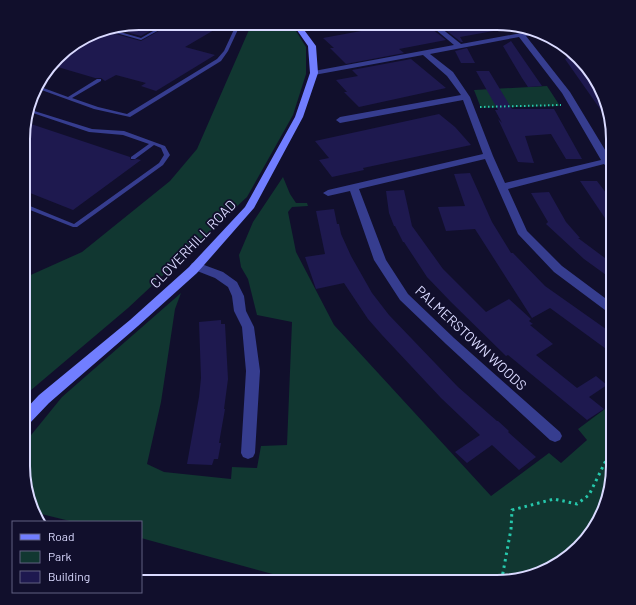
<svg xmlns="http://www.w3.org/2000/svg" width="636" height="605" font-family="Barlow,sans-serif">
<style>
.green{fill:#113731}
.building{fill:#1e194f}
.lines{fill:none;stroke-linecap:round;stroke-linejoin:round}
.path-far1{stroke:#26c7ab;stroke-width:2;stroke-dasharray:1.5 2.5;stroke-linecap:butt}
.path{stroke:#26c7ab;stroke-width:3;stroke-dasharray:2.5 4;stroke-linecap:butt}
.lane{fill:#363d8f;fill-rule:evenodd}
.street{fill:#363d8f;fill-rule:evenodd}
.secondary{fill:#717eff;fill-rule:evenodd}
.labels{text-anchor:middle;stroke-width:3.5;stroke-linejoin:round;paint-order:stroke}
.street-label{font-size:14px;fill:#dadaff;stroke:#110f2c}
.rim{fill:none;stroke:#dadaff;stroke-width:2}
</style>
<rect width="100%" height="100%" fill="#110f2c"/>
<g class="green">
<path d="M252 23H291L306 47V74L293 115 247 197 128 308 24 396V278L82 252 170 181 197 149Z"/>
<path d="M547 86 560 106 481 108 474 90Z"/>
<path d="M283 177 290 194 296 203H307L308 206 292 207 288 212 296 252 334 325 491 496 549 453 561 463 587 440 578 429 613 403V473L601 518 568 558 541 573 504 582H302L141 538V522H74L33 512 23 473V445L62 397 181 293 175 309 161 402 147 464 164 472 231 479 232 467 257 468 261 446 287 445 292 322 257 315 248 279 241 267 239 255 253 222Z"/>
</g>
<g class="building">
<path d="M139 23H164L141 36 111 28Z"/>
<path d="M173 23H226L185 47 215 55 156 91 141 86 146 83 116 75 105 81 101 78H95L51 65 63 52 101 30 141 41Z"/>
<path d="M399 24H422L429 29H432L446 40 399 49 404 53 346 64 330 48H334L323 38Z"/>
<path d="M441 24H453L454 25 464 24H499V30L460 37 463 42H461L442 27Z"/>
<path d="M511 41 524 60 542 86 528 87 522 78 503 46Z"/>
<path d="M467 48 475 63H461L455 51Z"/>
<path d="M572 54 599 86 607 102 612 126 565 59Z"/>
<path d="M411 59 446 88 359 107 344 92H347L336 80 358 76 352 70Z"/>
<path d="M476 71H489L512 109H554L582 159H566L551 134 525 136 534 163 518 162 498 119 502 123 495 110H498Z"/>
<path d="M439 114 455 127 471 145 363 168 364 170 332 177 319 160 329 158 315 141Z"/>
<path d="M25 122 130 157 131 160 137 159 141 160 73 210 25 191Z"/>
<path d="M470 173 492 222 511 253H513L545 286 613 334V354L550 308 532 318 475 229 446 231 438 207 465 206 454 174Z"/>
<path d="M580 181H597L613 202V230Z"/>
<path d="M404 190 412 226 443 269 486 312 509 299 531 319 529 321 533 324 530 325 553 344 536 355 577 388 596 376 607 385 589 397 604 409 587 420 508 355 506 356 451 302 427 277 404 242H403L395 226H394L389 213 386 191Z"/>
<path d="M549 192 566 222 580 238H578L613 264V280L584 259 546 224 548 222 531 193Z"/>
<path d="M334 209 337 224H339L341 234 351 256 372 293 389 315 458 387 497 421H498L509 431 508 432 536 457 519 470 492 445 467 463 455 452 480 435 441 398 382 335 368 319 344 283 316 289 305 257 325 254 316 211Z"/>
<path d="M221 320V324H225L228 379 224 409H225L219 443H221L218 459H214L212 465 187 464 199 397 201 378 199 322Z"/>
</g>
<g class="lines">
<path class="path-far1" d="M480 107 561 105"/>
<path class="path" d="M511 580 502 578 511 529 512 510 554 499 577 504 589 495 613 446"/>
<g class="lane">
<path d="M167 23H172L141 40 102 29 106 28 141 38Z"/>
<path d="M237 23H241L228 51 221 61 130 117 94 109 36 88 38 86 68 97 97 79H101V81L72 98 98 107 127 114 217 59 224 51Z"/>
<path d="M28 109 92 129 124 131 165 146 170 155 163 165 77 227H73L25 208V204L74 224 159 163 164 155 161 148 154 145 135 159H131V157L149 144 123 135 89 132 27 111Z"/>
</g>
<g class="street">
<path d="M341 24H355L352 26 325 30 322 28 325 26Z"/>
<path d="M429 24H436L461 44 532 31 540 33 526 36 570 92 613 163V172L610 171 604 164 508 189 527 231 562 266 613 304V314L609 313 554 272 518 234 485 159 359 189 386 260 408 294 454 338 560 432 562 436 560 440 555 442 550 440 446 344 400 300 374 260 350 191 328 196 323 193 328 190 483 154 463 100 340 123 336 120 340 117 461 95 447 76 423 55 314 75 310 73 314 71 454 45ZM519 37 562 93 601 160 505 183 493 156 470 97 453 72 430 54Z"/>
<path d="M196 262 223 272 237 282 244 296 246 311 254 327 260 371 255 453 253 457 248 459 243 457 241 453 246 371 242 327 234 311 232 296 228 287 215 278 192 269 190 266 192 263Z"/>
</g>
<path class="secondary" d="M292 23H299L316 46 318 73 303 117 254 208 197 273 138 326 49 403 29 424 23 426 24 411 39 395 130 320 189 267 245 207 295 117 310 73 308 46Z"/>
</g>
<g class="labels">
<g class="street-label">
<text transform="translate(193 244) rotate(-46)" y="5">CLOVERHILL ROAD</text>
<text transform="translate(471 338) rotate(43)" y="5">PALMERSTOWN WOODS</text>
</g>
</g>
<path d="M0 0H636V605H0ZM139 30H497A109 109 0 0 1 606 139V466A109 109 0 0 1 497 575H139A109 109 0 0 1 30 466V139A109 109 0 0 1 139 30Z" fill="#110f2c" fill-rule="evenodd"/>
<path class="rim" d="M139 30H497A109 109 0 0 1 606 139V466A109 109 0 0 1 497 575H139A109 109 0 0 1 30 466V139A109 109 0 0 1 139 30Z"/>
<rect x="12" y="521" width="130" height="72" fill="#110f2c" stroke="#616080"/>
<rect x="20" y="534" width="20" height="6" fill="#717eff" stroke="#616080"/>
<text x="48" y="541" font-size="12" fill="#dadaff">Road</text>
<rect x="20" y="551" width="20" height="12" fill="#113731" stroke="#616080"/>
<text x="48" y="561" font-size="12" fill="#dadaff">Park</text>
<rect x="20" y="571" width="20" height="12" fill="#1e194f" stroke="#616080"/>
<text x="48" y="581" font-size="12" fill="#dadaff">Building</text>
</svg>
